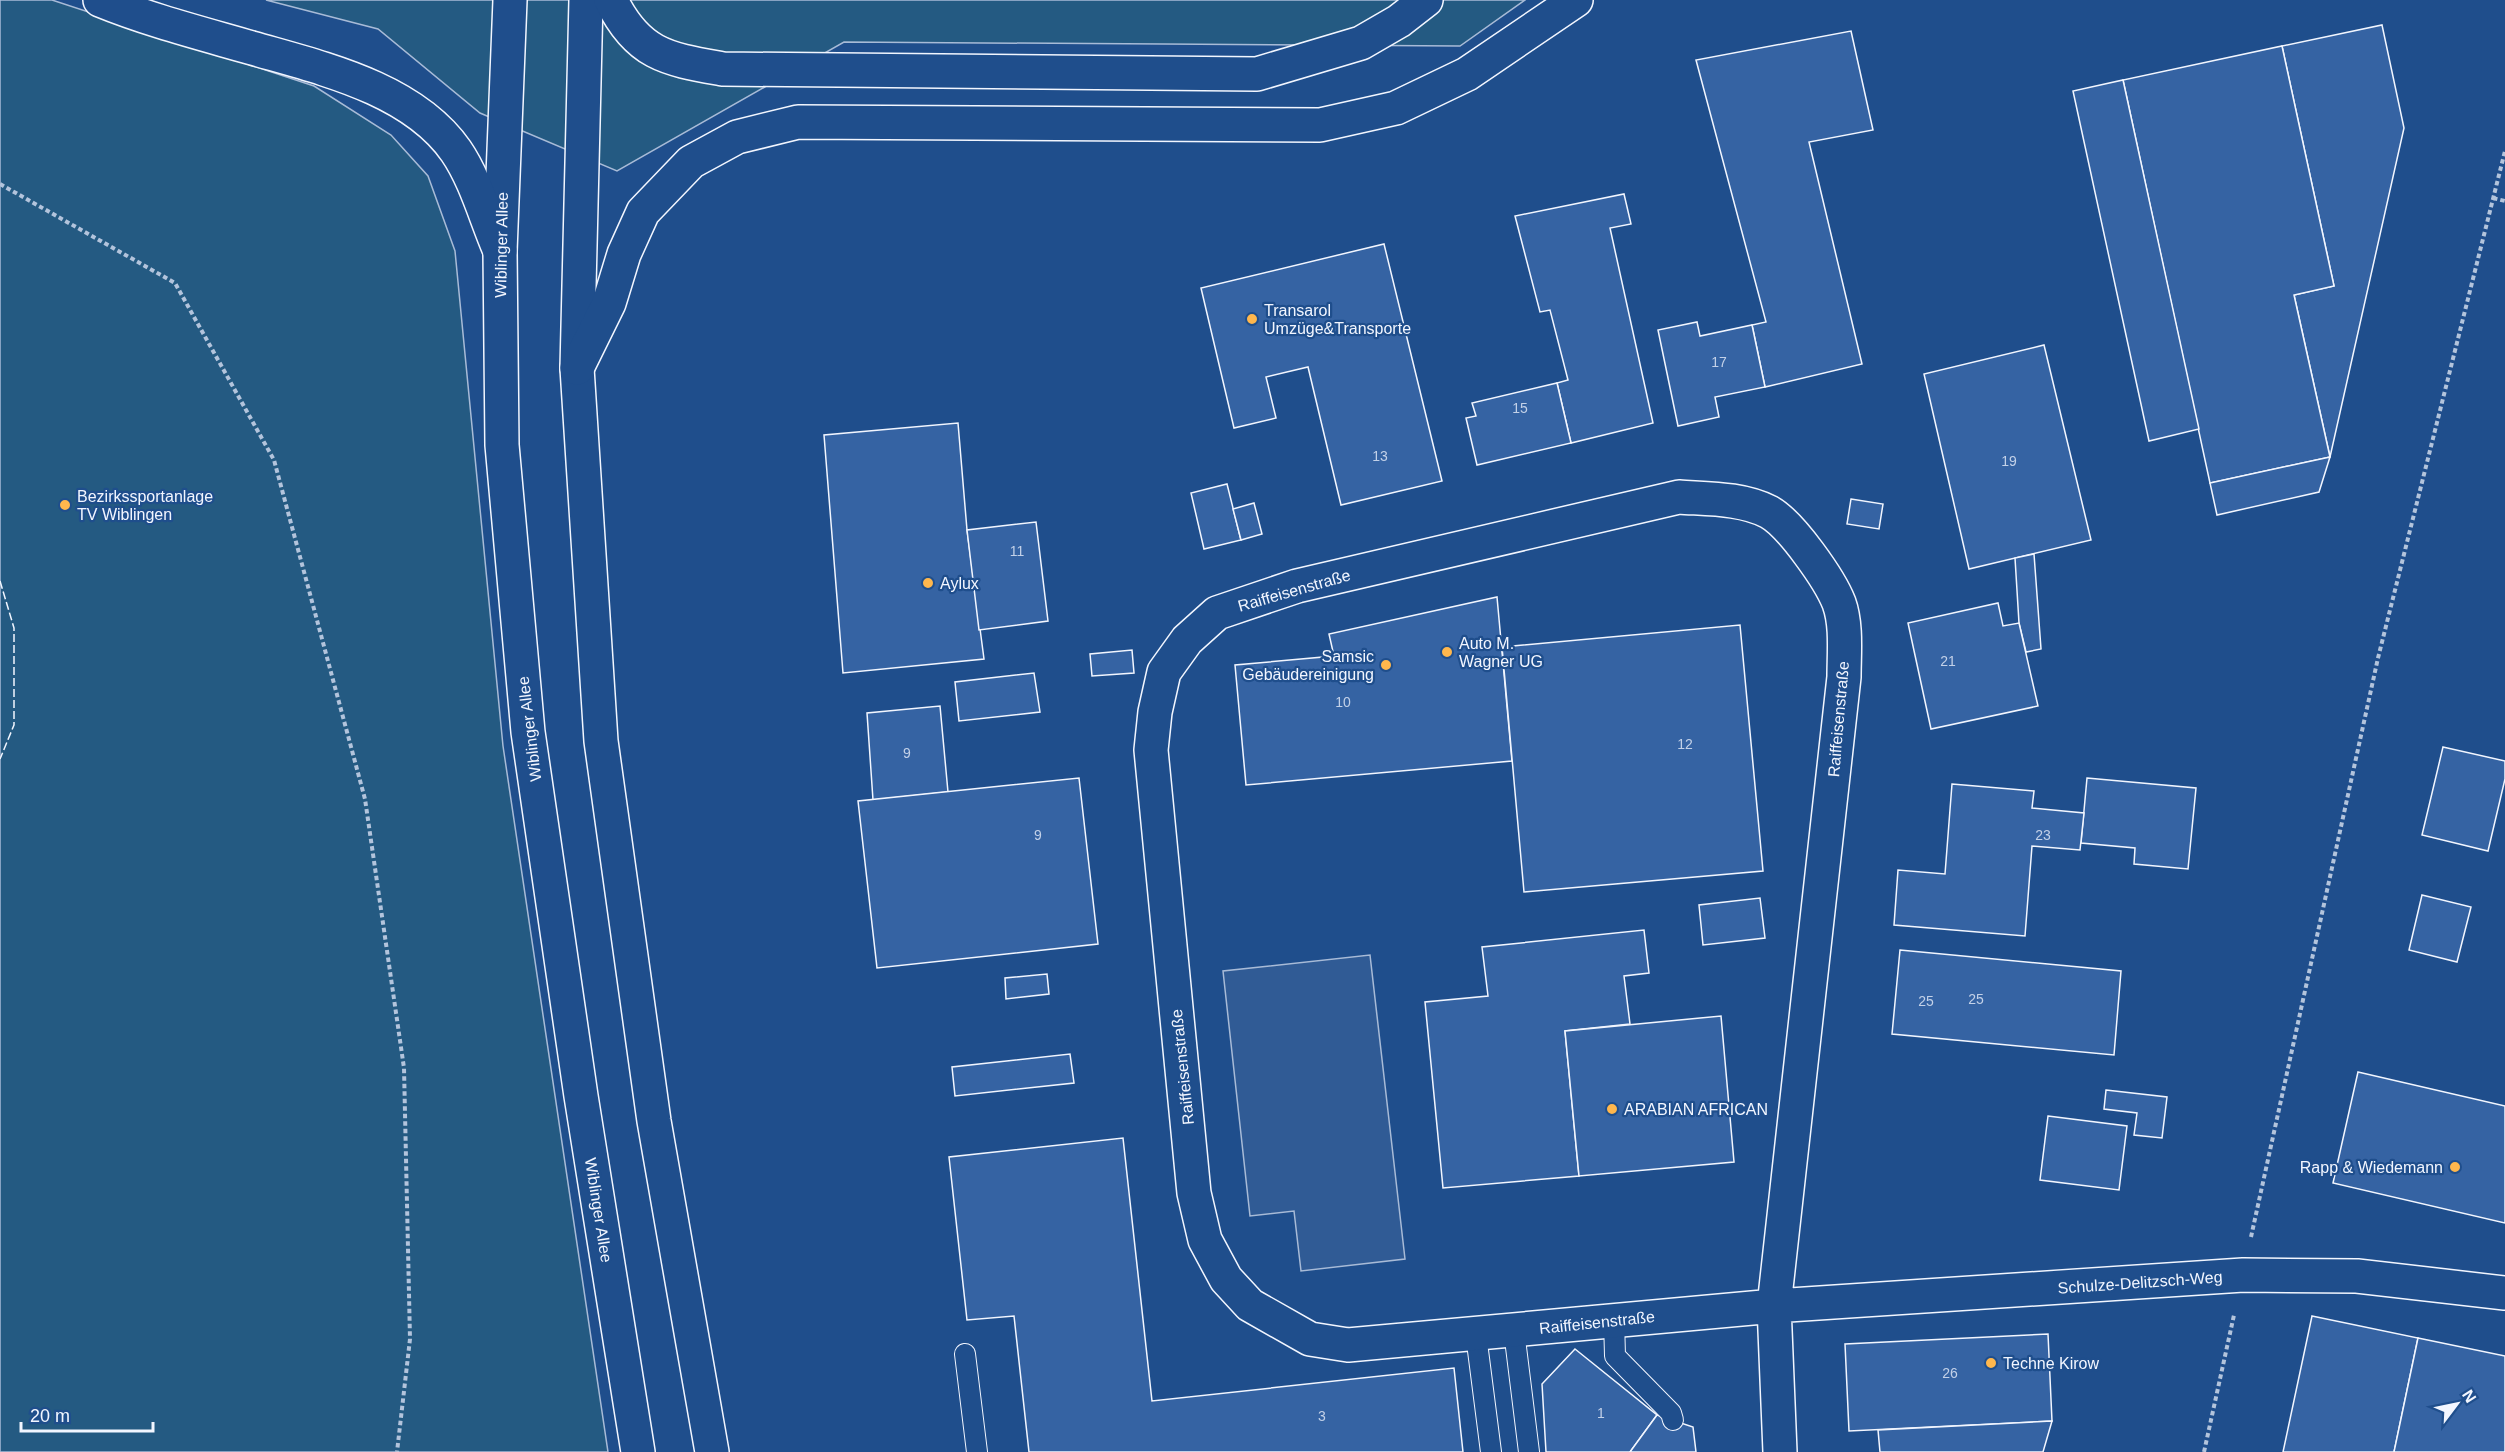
<svg xmlns="http://www.w3.org/2000/svg" width="2505" height="1452" font-family="Helvetica,sans-serif">
<style>
.green{fill:#245a82;stroke:#a8bbd7;stroke-width:1.5}
.parking{fill:#305b95;stroke:#a8bbd7;stroke-width:1.5}
.building{fill:#3563a3;stroke:#f2f6ff;stroke-width:1.5}
.lines{fill:none;stroke-linecap:round;stroke-linejoin:round}
.service-casing{stroke:#f2f6ff;stroke-width:22}
.minor-casing{stroke:#f2f6ff;stroke-width:36}
.secondary-casing{stroke:#f2f6ff;stroke-width:36}
.trunk-casing{stroke:#f2f6ff;stroke-width:36}
.path{stroke:#b3c4dc;stroke-width:4;stroke-dasharray:4.5 3;stroke-linecap:butt}
.service{stroke:#1f4e8c;stroke-width:20}
.minor{stroke:#1f4e8c;stroke-width:33}
.secondary{stroke:#1f4e8c;stroke-width:33}
.trunk{stroke:#1f4e8c;stroke-width:33}
.fence{stroke:#f2f6ff;stroke-width:1.5;stroke-dasharray:8 3;stroke-linecap:butt}
.poi-dot{fill:#ffb74d;stroke:#1f4e8c;stroke-width:2}
.labels{text-anchor:middle;stroke-width:4.5;stroke-linejoin:round;paint-order:stroke}
.number-label{font-size:14px;fill:#c3d1e8}
.street-label{font-size:16px;fill:#f2f6ff;stroke:#1f4e8c}
.poi-label{font-size:16px;fill:#f2f6ff;stroke:#1f4e8c;text-anchor:start}
</style>
<rect width="100%" height="100%" fill="#1f4e8c"/>
<g class="green">
<path d="M0 0H52L314 86 391 135 428 176 455 251 503 746 608 1452H0Z"/>
<path d="M266 0H1525L1460 46 844 42 617 171 480 113 378 29Z"/>
</g>
<path class="parking" d="M1370 955 1405 1259 1301 1271 1294 1211 1250 1216 1223 971Z"/>
<g class="building">
<path d="M2382 25 2404 128 2330 457 2294 295 2334 286 2282 46Z"/>
<path d="M1851 31 1873 130 1809 142 1862 364 1765 387 1752 325 1766 322 1696 60Z"/>
<path d="M2282 46 2334 286 2294 295 2330 457 2210 483 2123 80Z"/>
<path d="M2123 80 2199 429 2149 441 2073 91Z"/>
<path d="M1624 194 1631 224 1610 228 1653 423 1571 443 1557 383 1568 380 1550 310 1540 312 1515 216Z"/>
<path d="M1384 244 1442 481 1341 505 1308 367 1266 377 1276 418 1234 428 1201 288Z"/>
<path d="M1697 322 1700 336 1752 325 1765 387 1715 397 1719 417 1678 426 1658 330Z"/>
<path d="M2044 345 2091 540 1969 569 1924 374Z"/>
<path d="M1557 383 1571 443 1477 465 1466 418 1476 416 1472 403Z"/>
<path d="M958 423 967 530 984 659 843 673 824 435Z"/>
<path d="M2330 457 2319 492 2217 515 2210 483Z"/>
<path d="M1227 484 1241 540 1204 549 1191 493Z"/>
<path d="M1851 499 1883 504 1879 529 1847 524Z"/>
<path d="M1254 503 1262 534 1241 540 1233 509Z"/>
<path d="M1036 522 1048 621 979 630 967 530Z"/>
<path d="M2034 554 2041 649 2026 652 2019 623 2015 558Z"/>
<path d="M1497 597 1512 761 1246 785 1235 665 1334 656 1329 634Z"/>
<path d="M1998 603 2003 626 2019 623 2038 706 1931 729 1908 623Z"/>
<path d="M1740 625 1763 871 1524 892 1502 647Z"/>
<path d="M1132 650 1134 673 1092 676 1090 654Z"/>
<path d="M1034 673 1040 712 959 721 955 682Z"/>
<path d="M940 706 948 792 873 800 867 713Z"/>
<path d="M2443 747 2505 761V779L2488 851 2422 835Z"/>
<path d="M1079 778 1098 944 877 968 858 801Z"/>
<path d="M2087 778 2196 788 2188 869 2134 864 2135 848 2081 843Z"/>
<path d="M1952 784 2034 791 2032 808 2084 813 2080 850 2032 846 2025 936 1894 925 1898 870 1945 874Z"/>
<path d="M2422 895 2471 907 2457 962 2409 950Z"/>
<path d="M1760 898 1765 938 1703 945 1699 905Z"/>
<path d="M1644 930 1649 973 1624 976 1630 1024 1565 1031 1579 1176 1443 1188 1425 1002 1488 996 1482 947Z"/>
<path d="M1900 950 2121 971 2114 1055 1892 1034Z"/>
<path d="M1047 974 1049 994 1006 999 1005 978Z"/>
<path d="M1721 1016 1734 1162 1579 1176 1565 1031Z"/>
<path d="M1070 1054 1074 1083 955 1096 952 1067Z"/>
<path d="M2358 1072 2505 1106V1223L2333 1183Z"/>
<path d="M2106 1090 2167 1097 2162 1138 2134 1135 2137 1113 2104 1109Z"/>
<path d="M2048 1116 2127 1126 2119 1190 2040 1180Z"/>
<path d="M1123 1138 1152 1401 1454 1368 1463 1452H1029L1014 1316 967 1320 949 1157Z"/>
<path d="M2312 1316 2418 1338 2394 1452H2283Z"/>
<path d="M2048 1334 2052 1421 1849 1431 1845 1344Z"/>
<path d="M2418 1338 2505 1356V1452H2394Z"/>
<path d="M1575 1349 1657 1415 1630 1452H1546L1542 1384Z"/>
<path d="M1657 1415 1693 1427 1696 1452H1630Z"/>
<path d="M2052 1421 2043 1452H1880L1878 1430Z"/>
</g>
<g class="lines">
<g class="service-casing">
<g id="service">
<path d="M1614 1319 1615 1356 1671 1413 1673 1420"/>
<path d="M1514 1331 1529 1452"/>
<path d="M1476 1335 1491 1452"/>
<path d="M965 1354 977 1452"/>
</g>
</g>
<g class="minor-casing">
<path id="minor" d="M1780 1452 1774 1306 1844 677C1844 654 1847 625 1839 603 1830 580 1791 524 1769 512 1742 498 1708 499 1679 497L1297 586 1217 613 1187 640 1164 672 1155 712 1151 750 1194 1193 1205 1240 1226 1279 1250 1305 1310 1339 1348 1345 1774 1306 2243 1275 2357 1276 2505 1293"/>
</g>
<g class="secondary-casing">
<g id="secondary">
<path d="M510 0 500 251 502 445 528 732 581 1096 638 1452"/>
<path d="M586 0 577 368 601 741 654 1121 712 1452"/>
</g>
</g>
<g class="trunk-casing">
<g id="trunk">
<path d="M100 0C149 20 200 33 252 48 321 68 412 88 456 151 476 180 486 219 500 251"/>
<path d="M611 0C638 55 667 59 723 69L1257 74 1361 43 1399 21 1426 0"/>
<path d="M577 368 609 303 624 254 643 212 691 162 737 137 798 122 1320 125 1396 108 1467 74 1576 0"/>
</g>
</g>
<g class="path">
<path d="M0 184 175 283 274 460 365 799 404 1068 410 1339 397 1452"/>
<path d="M2493 198 2505 201"/>
<path d="M2251 1237 2378 658 2505 151"/>
<path d="M2204 1452 2234 1315"/>
</g>
<use href="#service" class="service"/>
<use href="#minor" class="minor"/>
<use href="#secondary" class="secondary"/>
<use href="#trunk" class="trunk"/>
<path class="fence" d="M0 581 14 628V725L0 759"/>
</g>
<g class="poi-dot">
<circle cx="1252" cy="319" r="6"/>
<circle cx="65" cy="505" r="6"/>
<circle cx="928" cy="583" r="6"/>
<circle cx="1447" cy="652" r="6"/>
<circle cx="1386" cy="665" r="6"/>
<circle cx="1612" cy="1109" r="6"/>
<circle cx="2455" cy="1167" r="6"/>
<circle cx="1991" cy="1363" r="6"/>
</g>
<g class="labels">
<g class="number-label">
<text x="1719" y="367">17</text>
<text x="1520" y="413">15</text>
<text x="1380" y="461">13</text>
<text x="2009" y="466">19</text>
<text x="1017" y="556">11</text>
<text x="1948" y="666">21</text>
<text x="1343" y="707">10</text>
<text x="1685" y="749">12</text>
<text x="907" y="758">9</text>
<text x="1038" y="840">9</text>
<text x="2043" y="840">23</text>
<text x="1976" y="1004">25</text>
<text x="1926" y="1006">25</text>
<text x="1950" y="1378">26</text>
<text x="1601" y="1418">1</text>
<text x="1322" y="1421">3</text>
</g>
<g class="street-label">
<text transform="translate(501 245) rotate(-89)" y="6">Wiblinger Allee</text>
<text transform="translate(1294 590) rotate(-16)" y="6">Raiffeisenstraße</text>
<text transform="translate(1838 719) rotate(-85)" y="6">Raiffeisenstraße</text>
<text transform="translate(529 729) rotate(-97)" y="6">Wiblinger Allee</text>
<text transform="translate(1182 1067) rotate(-96)" y="6">Raiffeisenstraße</text>
<text transform="translate(599 1210) rotate(81)" y="6">Wiblinger Allee</text>
<text transform="translate(2140 1282) rotate(-4)" y="6">Schulze-Delitzsch-Weg</text>
<text transform="translate(1597 1322) rotate(-6)" y="6">Raiffeisenstraße</text>
</g>
<g class="poi-label">
<text x="1264" y="316">Transarol<tspan x="1264" dy="18">Umzüge&amp;Transporte</tspan></text>
<text x="77" y="502">Bezirkssportanlage<tspan x="77" dy="18">TV Wiblingen</tspan></text>
<text x="940" y="589">Aylux</text>
<text x="1459" y="649">Auto M.<tspan x="1459" dy="18">Wagner UG</tspan></text>
<text x="1374" y="662" text-anchor="end">Samsic<tspan x="1374" dy="18">Gebäudereinigung</tspan></text>
<text x="1624" y="1115">ARABIAN AFRICAN</text>
<text x="2443" y="1173" text-anchor="end">Rapp &amp; Wiedemann</text>
<text x="2003" y="1369">Techne Kirow</text>
</g>
</g>
<g transform="translate(2457 1404) rotate(58)" stroke="#1f4e8c" stroke-width="4.5" paint-order="stroke">
<path d="M0-4.5L10 22L0 15L-10 22Z" fill="#f2f6ff"/>
<text y="-9" font-size="16" font-weight="bold" text-anchor="middle" fill="#f2f6ff">N</text>
</g>
<path d="M21 1422v9h132v-9" fill="none" stroke="#f2f6ff" stroke-width="3"/>
<text x="30" y="1422" font-size="18" fill="#f2f6ff" stroke="#1f4e8c" stroke-width="4.5" paint-order="stroke">20 m</text>
</svg>
